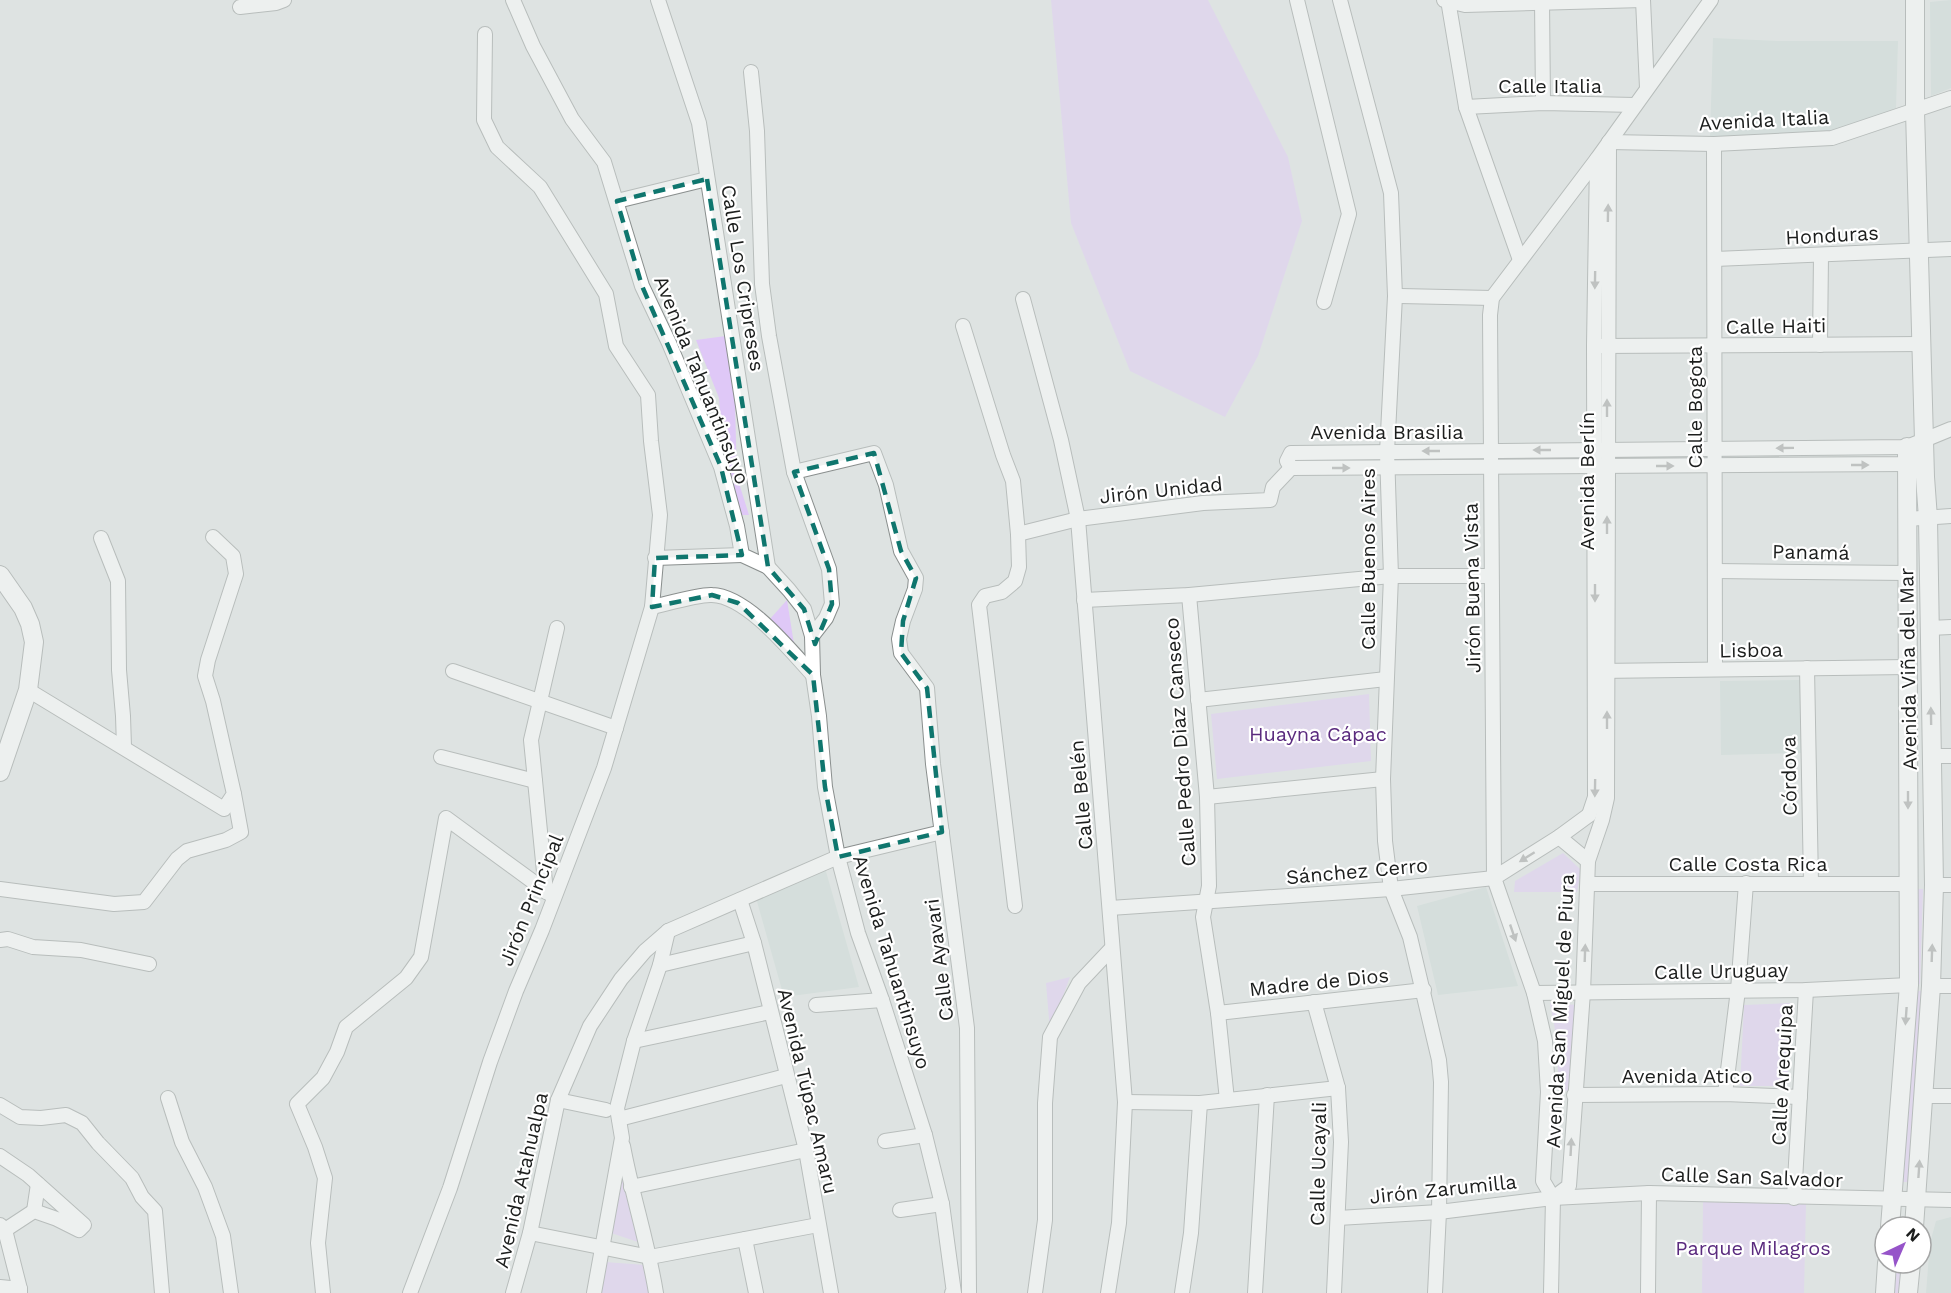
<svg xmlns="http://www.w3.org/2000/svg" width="1951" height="1293" font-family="'Work Sans',sans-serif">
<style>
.built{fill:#c9d8d5}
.green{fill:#dfc8f7}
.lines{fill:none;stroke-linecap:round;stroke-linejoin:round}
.minor-casing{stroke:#8a8f8e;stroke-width:16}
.major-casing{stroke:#8a8f8e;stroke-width:20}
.minor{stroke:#fff;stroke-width:14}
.major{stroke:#fff;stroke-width:18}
.oneway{fill:#999a99}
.marked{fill:none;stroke:#0f766e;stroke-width:4.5;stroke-dasharray:12 8;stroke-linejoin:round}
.labels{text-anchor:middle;stroke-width:4.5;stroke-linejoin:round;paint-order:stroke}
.street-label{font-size:20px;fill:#1c1e1d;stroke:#fff}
.park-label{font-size:20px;fill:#5a2a7e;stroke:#fff}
</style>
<rect width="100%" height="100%" fill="#dee3e2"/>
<g class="built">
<path d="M1951 0V88L1931 96 1930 2Z"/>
<path d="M1713 38 1778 41H1898L1896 108 1835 133 1710 138Z"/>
<path d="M1801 680 1802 753 1721 755 1720 681Z"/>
<path d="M825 868 859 987 784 997 756 898Z"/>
<path d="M1486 887 1518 986 1438 995 1417 906Z"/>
<path d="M1951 1217V1293H1926L1930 1243 1936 1221Z"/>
</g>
<g class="green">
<path d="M1051 0H1208L1288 157 1302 221 1258 356 1225 417 1130 371 1071 223Z"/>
<path d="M733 335 737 477 749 515H738L722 432 719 398 696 340Z"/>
<path d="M787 600 794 644 770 619Z"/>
<path d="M1369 694 1371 761 1217 779 1211 714Z"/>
<path d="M1563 853 1581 870 1577 892H1514L1515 881Z"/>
<path d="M1917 889H1923L1920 984H1914Z"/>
<path d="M1070 977 1050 1031 1046 983Z"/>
<path d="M1916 991H1921L1909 1182H1902Z"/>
<path d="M1550 1003 1577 1005 1573 1092 1559 1089 1556 1035Z"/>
<path d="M1793 1003 1787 1086H1740L1744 1005Z"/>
<path d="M622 1175 638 1242 611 1233Z"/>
<path d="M1703 1202 1806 1204 1804 1293H1702Z"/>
<path d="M605 1262 645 1265 650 1293H600Z"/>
<path d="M1895 1263H1904L1901 1293H1893Z"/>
</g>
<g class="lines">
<g class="minor-casing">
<g id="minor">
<path d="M513 0 533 46 572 119 604 162 642 286 669 343 721 467 737 526 742 555 768 567 789 590 804 609 812 636 813 675 819 716 825 787 838 857 858 933 882 1000 925 1135 942 1204 954 1293H952"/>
<path d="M658 0 699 123 768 567"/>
<path d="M1297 0 1349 214 1324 302"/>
<path d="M1340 0 1391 193 1395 296 1387 452 1391 576 1383 779 1385 841 1391 889 1410 937 1439 1060 1441 1082 1439 1212 1435 1293"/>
<path d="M1444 0 1465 5 1643 0"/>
<path d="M1448 0 1466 107 1520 260"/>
<path d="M1542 0 1543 103"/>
<path d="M1643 0 1647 88"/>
<path d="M240 7 276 3 284 0"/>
<path d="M751 72 757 131 762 284 769 336 794 472 829 569 832 604 826 618 812 636"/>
<path d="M1466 107 1543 103 1635 105"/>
<path d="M1609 142 1714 144 1832 138 1951 98"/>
<path d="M1714 144 1715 669"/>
<path d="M617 201 707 179"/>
<path d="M1715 259 1951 249"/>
<path d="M1400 296 1492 298"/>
<path d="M1023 299 1061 440 1078 519 1125 1102 1119 1223 1108 1293"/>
<path d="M963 326 1003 455 1013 481 1018 534 1019 567 1015 581 1002 592 985 596 979 605 1015 906"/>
<path d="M1820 345 1821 255"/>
<path d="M1599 346 1922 344"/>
<path d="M1915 462 1907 464 1291 468 1287 461 1291 453 1907 447 1951 429"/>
<path d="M794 472 874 453 886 485 901 551 916 578 915 589 903 621 899 639 901 653 927 688 933 764 967 1028 969 1293"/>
<path d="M1907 519 1951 516"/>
<path d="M1018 534 1078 519 1203 503 1270 500 1273 487 1291 468"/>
<path d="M101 538 118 581 119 670 123 716 124 747"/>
<path d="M655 558 742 555"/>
<path d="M1715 571 1907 573"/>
<path d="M1189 595 1207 797 1209 886 1203 917 1218 1013 1227 1100"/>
<path d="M1084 600 1189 595 1391 576H1491"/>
<path d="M652 607C666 604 699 594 712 595 747 596 790 650 813 675"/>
<path d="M1930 628 1951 627"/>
<path d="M1807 668 1811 883"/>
<path d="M453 671 616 728"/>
<path d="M1598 671 1908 667"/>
<path d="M28 690 224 809 234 794 213 701 205 676 208 660 236 574 233 556 213 537"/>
<path d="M1198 700 1386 679"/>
<path d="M1931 756H1951"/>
<path d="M441 757 535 781"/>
<path d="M1207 797 1383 779"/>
<path d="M1589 815 1595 797 1594 346 1597 159"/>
<path d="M1559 837 1588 861"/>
<path d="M1588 884H1909"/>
<path d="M1934 885H1951"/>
<path d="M0 889 114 904 144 902 177 859 187 851 226 840 241 832 234 794"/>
<path d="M546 892 531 740 557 628"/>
<path d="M740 900 754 943 806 1150 831 1293"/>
<path d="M1110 908 1391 889 1494 878 1559 837 1589 815"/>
<path d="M0 940 8 939 33 947 81 950 149 964"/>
<path d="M660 965 754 943"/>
<path d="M1931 986H1951"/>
<path d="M1534 993 1806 990 1909 985"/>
<path d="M1314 1002 1338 1088 1341 1142 1334 1293"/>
<path d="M816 1005 882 1000"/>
<path d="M1218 1013 1424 990"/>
<path d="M634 1041 770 1012"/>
<path d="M1725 1094 1738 990 1746 883"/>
<path d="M1574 1095 1725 1094 1800 1097"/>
<path d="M1924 1096H1951"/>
<path d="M168 1098 182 1142 205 1187 223 1236 231 1293"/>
<path d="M558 1100 606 1110"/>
<path d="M1125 1102 1200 1103 1338 1088"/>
<path d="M0 1105 20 1117 41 1118 66 1115 82 1123 98 1143 132 1178 142 1197 155 1211 162 1293"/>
<path d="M619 1119 786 1076"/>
<path d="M885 1141 925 1135"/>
<path d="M623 1146C632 1195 648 1243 656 1293"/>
<path d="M0 1156 28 1175 84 1225 79 1230 57 1219 34 1211 5 1230"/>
<path d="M631 1187 806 1150"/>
<path d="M1553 1198 1569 1186 1583 992 1588 861 1602 820 1607 798 1609 142"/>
<path d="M1794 1198 1806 990"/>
<path d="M900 1210 942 1204"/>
<path d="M34 1211 38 1184"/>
<path d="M1338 1218 1439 1212 1553 1198 1649 1193 1951 1200"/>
<path d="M0 1225 5 1230 20 1289V1293"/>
<path d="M530 1233 650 1257 818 1225"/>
<path d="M745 1239 756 1293"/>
<path d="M0 1287 20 1289"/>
<path d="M323 1293 318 1243 325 1178 315 1147 297 1104 323 1078 337 1052 346 1027 406 978 421 957 446 818 554 897"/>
<path d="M410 1293 450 1188 490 1062 516 991 542 930 604 768 652 607 660 515 651 441 648 395 616 346 606 294 540 187 497 147 484 120 485 34"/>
<path d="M513 1293 530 1233 558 1100 590 1026 621 979 645 951 668 931 838 857 942 832"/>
<path d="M594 1293 622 1138 617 1108 634 1041 660 965 668 931"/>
<path d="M1035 1293 1045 1220V1103L1050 1037 1079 983 1112 948"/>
<path d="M1182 1293 1191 1233 1200 1103"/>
<path d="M1255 1293 1267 1095"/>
<path d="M1551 1293 1553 1198 1543 1181 1548 1092 1545 1041 1534 993 1494 878 1490 315 1492 298 1597 159 1711 0"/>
<path d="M1648 1293 1649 1193"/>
</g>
</g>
<g class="major-casing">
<g id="major">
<path d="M0 575 23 608 30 624 34 642 28 690 0 772"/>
<path d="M1890 1227 1909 985 1907 447"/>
<path d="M1914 1227 1931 986 1934 885 1928 518 1925 477 1915 111V0"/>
<path d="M1885 1293 1887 1263"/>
<path d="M1908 1293 1911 1263"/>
</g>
</g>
<use href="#minor" class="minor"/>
<use href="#major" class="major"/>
</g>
<defs><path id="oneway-solid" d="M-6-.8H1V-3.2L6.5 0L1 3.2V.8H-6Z" transform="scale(1.5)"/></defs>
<g class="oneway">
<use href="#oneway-solid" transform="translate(1608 213) rotate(-89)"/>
<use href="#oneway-solid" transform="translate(1595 280) rotate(91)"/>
<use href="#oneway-solid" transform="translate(1607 408) rotate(-90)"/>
<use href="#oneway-solid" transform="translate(1785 448) rotate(179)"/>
<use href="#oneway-solid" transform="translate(1542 450) rotate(180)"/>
<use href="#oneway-solid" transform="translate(1431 451) rotate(180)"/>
<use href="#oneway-solid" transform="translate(1860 465)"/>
<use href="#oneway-solid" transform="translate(1665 466)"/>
<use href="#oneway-solid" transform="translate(1341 468)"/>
<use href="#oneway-solid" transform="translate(1607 525) rotate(-90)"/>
<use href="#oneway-solid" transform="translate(1595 593) rotate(90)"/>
<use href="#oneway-solid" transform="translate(1931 716) rotate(-91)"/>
<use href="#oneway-solid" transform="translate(1607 720) rotate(-90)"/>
<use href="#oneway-solid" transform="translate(1595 788) rotate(91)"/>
<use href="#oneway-solid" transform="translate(1908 800) rotate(90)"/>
<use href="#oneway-solid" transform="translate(1527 857) rotate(148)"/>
<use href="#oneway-solid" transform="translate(1513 933) rotate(71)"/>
<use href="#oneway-solid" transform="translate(1585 953) rotate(-88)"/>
<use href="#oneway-solid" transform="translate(1932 953) rotate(-88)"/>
<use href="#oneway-solid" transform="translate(1906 1016) rotate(94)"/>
<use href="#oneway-solid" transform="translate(1571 1147) rotate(-87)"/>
<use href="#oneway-solid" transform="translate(1919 1169) rotate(-86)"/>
</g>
<path d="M0 0H1951V1293H0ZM707 179 768 567 804 609 815 644 832 604 829 569 794 472 874 453 901 551 916 578 903 621 901 653 927 688 942 832 838 857 825 787 813 675 738 603 712 595 652 607 655 558 742 555 721 467 642 286 617 201Z" fill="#dee3e2" fill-opacity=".55" fill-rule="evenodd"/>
<path class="marked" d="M707 179 768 567 804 609 815 644 832 604 829 569 794 472 874 453 901 551 916 578 903 621 901 653 927 688 942 832 838 857 825 787 813 675 738 603 712 595 652 607 655 558 742 555 721 467 642 286 617 201Z"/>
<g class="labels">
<g class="street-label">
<text x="1550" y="93">Calle Italia</text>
<text transform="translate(1764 120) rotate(-3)" y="7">Avenida Italia</text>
<text transform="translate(1832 235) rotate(-3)" y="7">Honduras</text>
<text transform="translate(743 278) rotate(81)" y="7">Calle Los Cripreses</text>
<text transform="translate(1776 326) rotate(-1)" y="7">Calle Haiti</text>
<text transform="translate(702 380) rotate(68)" y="7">Avenida Tahuantinsuyo</text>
<text transform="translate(1695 407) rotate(-90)" y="7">Calle Bogota</text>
<text x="1387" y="439">Avenida Brasilia</text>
<text transform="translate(1587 481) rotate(-90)" y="7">Avenida Berlín</text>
<text transform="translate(1161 490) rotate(-6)" y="7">Jirón Unidad</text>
<text transform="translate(1811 552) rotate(1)" y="7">Panamá</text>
<text transform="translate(1368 559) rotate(-90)" y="7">Calle Buenos Aires</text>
<text transform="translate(1472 588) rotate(-91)" y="7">Jirón Buena Vista</text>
<text transform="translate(1751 650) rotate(-1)" y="7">Lisboa</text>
<text transform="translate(1908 669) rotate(-91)" y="7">Avenida Viña del Mar</text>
<text transform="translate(1180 742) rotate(-94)" y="7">Calle Pedro Diaz Canseco</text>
<text transform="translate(1789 776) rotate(-91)" y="7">Córdova</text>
<text transform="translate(1081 795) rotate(-95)" y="7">Calle Belén</text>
<text x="1748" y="871">Calle Costa Rica</text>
<text transform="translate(1357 871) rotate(-5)" y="7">Sánchez Cerro</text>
<text transform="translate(531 900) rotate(-68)" y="7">Jirón Principal</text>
<text transform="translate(939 960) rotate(-97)" y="7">Calle Ayavari</text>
<text transform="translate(892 962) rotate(73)" y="7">Avenida Tahuantinsuyo</text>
<text transform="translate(1721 971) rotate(-1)" y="7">Calle Uruguay</text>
<text transform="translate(1319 982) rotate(-6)" y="7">Madre de Dios</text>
<text transform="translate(1560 1011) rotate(-87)" y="7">Avenida San Miguel de Piura</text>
<text transform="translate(1782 1075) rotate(-87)" y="7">Calle Arequipa</text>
<text x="1687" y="1083">Avenida Atico</text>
<text transform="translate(808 1091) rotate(77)" y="7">Avenida Túpac Amaru</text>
<text transform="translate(1318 1164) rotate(-89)" y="7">Calle Ucayali</text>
<text transform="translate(1752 1177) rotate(2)" y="7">Calle San Salvador</text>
<text transform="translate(521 1180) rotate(-77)" y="7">Avenida Atahualpa</text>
<text transform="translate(1443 1189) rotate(-6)" y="7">Jirón Zarumilla</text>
</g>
<g class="park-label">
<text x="1318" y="741">Huayna Cápac</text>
<text x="1753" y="1255">Parque Milagros</text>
</g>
</g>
<g transform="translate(1903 1245) rotate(44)"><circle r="28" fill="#ffffff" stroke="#a4a5a5" stroke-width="1.5"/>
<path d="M0-4.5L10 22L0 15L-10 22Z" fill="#9654c9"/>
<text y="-9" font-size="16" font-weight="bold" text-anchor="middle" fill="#1c1e1d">N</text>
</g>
</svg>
